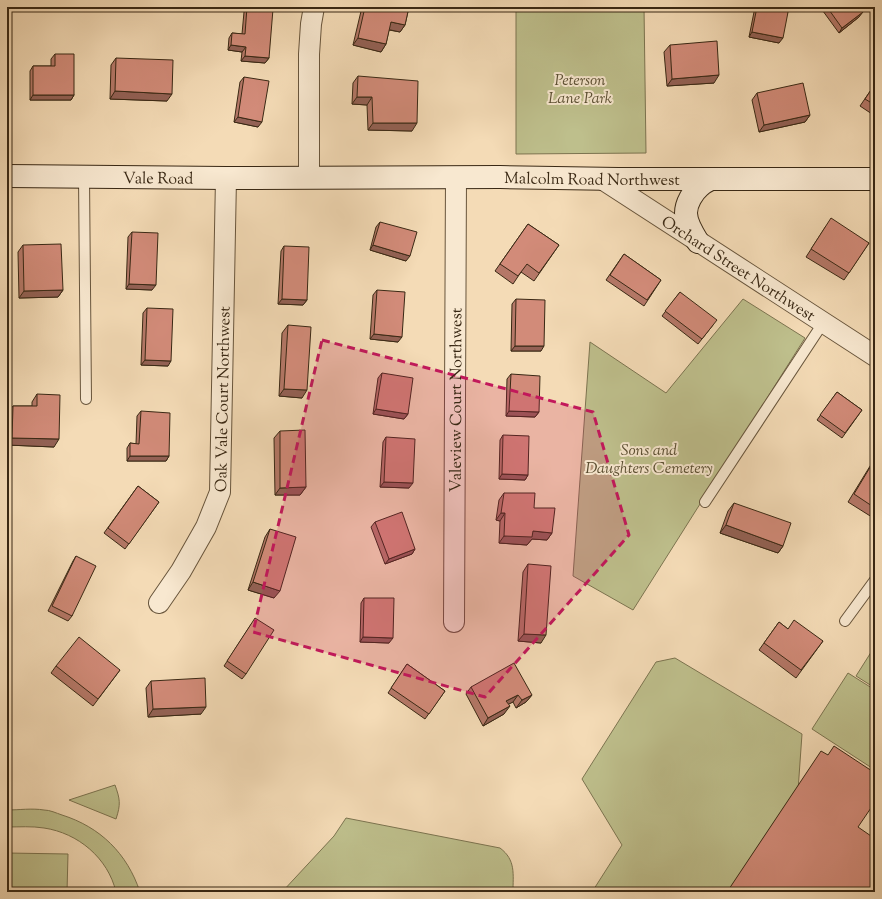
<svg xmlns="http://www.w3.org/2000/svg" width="882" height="899" font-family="'Sorts Mill Goudy',serif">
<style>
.green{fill:#bebf8c;stroke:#7c7450}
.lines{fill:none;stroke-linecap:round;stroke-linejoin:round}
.lane-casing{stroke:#68553c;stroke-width:12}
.street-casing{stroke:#68553c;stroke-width:22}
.secondary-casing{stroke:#392814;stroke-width:24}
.lane{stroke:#f8e8d0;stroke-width:10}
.street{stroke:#f8e8d0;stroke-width:20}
.secondary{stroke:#f8e8d0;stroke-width:22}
.wall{fill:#b57868;stroke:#392814}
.shaded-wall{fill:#936155;stroke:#392814}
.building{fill:#d28b79;stroke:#392814}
.marked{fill:#c2185b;fill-opacity:0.2;stroke:#c2185b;stroke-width:3;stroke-dasharray:8 5;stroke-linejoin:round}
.labels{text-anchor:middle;stroke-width:4;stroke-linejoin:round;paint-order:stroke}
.park-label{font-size:16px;font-style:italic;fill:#5a4e32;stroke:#f8e8d0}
.street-label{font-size:16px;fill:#392814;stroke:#f8e8d0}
</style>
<rect width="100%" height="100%" fill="#f4dbb6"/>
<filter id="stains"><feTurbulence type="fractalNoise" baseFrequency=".005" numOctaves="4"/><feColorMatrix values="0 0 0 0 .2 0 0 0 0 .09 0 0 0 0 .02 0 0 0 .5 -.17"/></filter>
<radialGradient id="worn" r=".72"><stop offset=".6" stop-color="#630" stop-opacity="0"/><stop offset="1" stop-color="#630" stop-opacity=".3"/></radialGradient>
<g class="green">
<path d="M516 7H644L646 153 516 154Z"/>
<path d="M743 299 805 338 633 610 573 576 590 342 666 393Z"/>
<path d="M875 646V688L856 676Z"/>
<path d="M675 658 802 734 797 805 793 892H592L622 845 582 779 656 662Z"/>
<path d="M848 673 875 690V770L812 729Z"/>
<path d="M115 785C120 799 121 804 116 819L69 800Z"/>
<path d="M7 810C19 810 32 808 44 810 50 810 56 813 62 815 100 827 127 853 140 892H116C108 858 78 833 44 828 32 826 19 827 7 827Z"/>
<path d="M346 818 500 848C516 860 513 874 513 892H282L334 836Z"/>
<path d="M7 853 68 854 67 892H7Z"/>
</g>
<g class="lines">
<g class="lane-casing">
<g id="lane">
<path d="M84 177 86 399"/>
<path d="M705 502 823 323"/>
<path d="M845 621 875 580"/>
</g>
</g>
<g class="street-casing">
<g id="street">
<path d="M309 178V54L311 24 314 7"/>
<path id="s1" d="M602 179 875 356"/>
<path id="s2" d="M159 603 181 571 206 527 220 492 226 178"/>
<path id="s3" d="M454 622 456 178"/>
</g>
</g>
<g class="secondary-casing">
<g id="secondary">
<path id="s4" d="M7 176 226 178 500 177 618 179H875"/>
<path d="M698 242C693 234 686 223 686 213 686 203 693 192 700 186 703 183 707 181 711 179"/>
</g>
</g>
<use href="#lane" class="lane"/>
<use href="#street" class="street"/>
<use href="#secondary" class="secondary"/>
</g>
<g class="wall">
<path d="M247 7 269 58 265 63 241 61 242 52 228 50 229 38 232 33 242 34 244 12Z"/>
<path d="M362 7H409L405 25 400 32 389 30 386 44 381 52 353 45Z"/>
<path d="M755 7H789L779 43 749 37Z"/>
<path d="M820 7H859V17L839 33Z"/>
<path d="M670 45 714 83 667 86 664 52Z"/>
<path d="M55 54 74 95 71 100H30V71L33 66H51V59Z"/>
<path d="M116 58 167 101 110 99 111 65Z"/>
<path d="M358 76 412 131 368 130 367 105 352 104 353 83Z"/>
<path d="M244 77 258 127 234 122 240 82Z"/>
<path d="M875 84V116L860 106Z"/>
<path d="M757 93 810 115 805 122 759 132 752 100Z"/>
<path d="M380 222 406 261 370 250 376 227Z"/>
<path d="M528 224 559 245 534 281 521 272 513 284 495 271Z"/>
<path d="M826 226 869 243 844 280 806 257Z"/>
<path d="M132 232 152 290 126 289 128 237Z"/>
<path d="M23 245 63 290 58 297 19 298 18 252Z"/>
<path d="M284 246 307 300 303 305 278 304 281 251Z"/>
<path d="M624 254 661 280 644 306 606 280Z"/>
<path d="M377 290 398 342 370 339 373 295Z"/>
<path d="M680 292 713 325 698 344 662 316Z"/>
<path d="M516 299 541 351H511L512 304Z"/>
<path d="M147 308 168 366 141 365 143 313Z"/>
<path d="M288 325 302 398 279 396 282 333Z"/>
<path d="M382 373 408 414 404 419 373 414 378 378Z"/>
<path d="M511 374 539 412 535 417 506 416 507 379Z"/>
<path d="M837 392 862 410 842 438 817 420Z"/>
<path d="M37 394 54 447 7 445V413L13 406H32V402Z"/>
<path d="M141 411 169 456 166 461H127V448L130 443 136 444 137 416Z"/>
<path d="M280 431 306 487 300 495H275L274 438Z"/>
<path d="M503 435 528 475 525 480 499 479 500 440Z"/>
<path d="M386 437 409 488 380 487 383 442Z"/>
<path d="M875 458V519L848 502Z"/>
<path d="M138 486 159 502 125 549 104 533Z"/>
<path d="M504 493 534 508 552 533 547 540 532 539 527 545 499 543 500 521 496 520 499 500Z"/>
<path d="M734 503 783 546 778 553 720 533 728 511Z"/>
<path d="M375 522 415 549 412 554 385 564 371 527Z"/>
<path d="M270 529 274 598 248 590 265 537Z"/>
<path d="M76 556 72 616 68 621 48 611 73 561Z"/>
<path d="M528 564 541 643 518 641 523 572Z"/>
<path d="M364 598 389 643 360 642 361 603Z"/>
<path d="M779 622 788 629 823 641 796 678 759 650Z"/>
<path d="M252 623 246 674 242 679 224 666Z"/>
<path d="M407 664 445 691 425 719 388 693Z"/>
<path d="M56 666 120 670 93 706 51 673Z"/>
<path d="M151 681 201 714 148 717 146 688Z"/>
<path d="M471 687 532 695 526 702 516 708 513 702 508 704 504 714 483 726 466 694Z"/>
</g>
<g class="shaded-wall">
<path d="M863 12 859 17 839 33 842 28Z"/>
<path d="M391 22 405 25 400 32 386 29Z"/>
<path d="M752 32 783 38 779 43 749 37Z"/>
<path d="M358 38 386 44 381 52 353 45Z"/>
<path d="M231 45 246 47 242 52 228 50Z"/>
<path d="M245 56 269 58 265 63 241 61Z"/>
<path d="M719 75 714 83 667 86 672 79Z"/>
<path d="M115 91 172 94 167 101 110 99Z"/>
<path d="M33 95H74L71 100H30Z"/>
<path d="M357 97H372L367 105 352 104Z"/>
<path d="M810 115 805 122 759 132 764 125Z"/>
<path d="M238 117 262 122 258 127 234 122Z"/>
<path d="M373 123H417L412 131 368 130Z"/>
<path d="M373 245 410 256 406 261 370 250Z"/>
<path d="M129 284 156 285 152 290 126 289Z"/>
<path d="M63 290 58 297 19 298 24 291Z"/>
<path d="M282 299 307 300 303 305 278 304Z"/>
<path d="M374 334 402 337 398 342 370 339Z"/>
<path d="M515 346H544L541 351H511Z"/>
<path d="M145 360 171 361 168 366 141 365Z"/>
<path d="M284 389 307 390 302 398 279 396Z"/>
<path d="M376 409 408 414 404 419 373 414Z"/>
<path d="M509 411 539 412 535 417 506 416Z"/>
<path d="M12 438 59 439 54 447 7 445Z"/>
<path d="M130 456H169L166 461H127Z"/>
<path d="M502 474 528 475 525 480 499 479Z"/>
<path d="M384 482 413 483 409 488 380 487Z"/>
<path d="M306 487 300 495H275L280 488Z"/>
<path d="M501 513H505L500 521 496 520Z"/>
<path d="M726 525 783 546 778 553 720 533Z"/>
<path d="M533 531 552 533 547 540 532 539 527 545 499 543 504 536Z"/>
<path d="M415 549 412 554 385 564 389 559Z"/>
<path d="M253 582 280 591 274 598 248 590Z"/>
<path d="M524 634 546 635 541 643 518 641Z"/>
<path d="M363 637 393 638 389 643 360 642Z"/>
<path d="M518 695 513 702 501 708 506 701Z"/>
<path d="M532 695 526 702 516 708 522 700Z"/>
<path d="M510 706 504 714 483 726 488 718Z"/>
<path d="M206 707 201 714 148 717 153 709Z"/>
</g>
<g class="building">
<path d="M247 7 273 9 269 58 245 56 246 47 231 45 232 33 245 34Z"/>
<path d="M365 7H409L405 25 391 22 386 44 358 38Z"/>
<path d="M757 7H789L783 38 752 32Z"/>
<path d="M827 7H859L863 12 842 28Z"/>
<path d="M717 41 719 75 672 79 670 45Z"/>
<path d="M55 54H74V95H33V66H55Z"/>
<path d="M116 58 173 60 172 94 115 91Z"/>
<path d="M7 62 8 92H7Z"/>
<path d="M358 76 418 81 417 123H373L372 97H357Z"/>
<path d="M244 77 269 81 262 122 238 117Z"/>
<path d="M803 83 810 115 764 125 757 93Z"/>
<path d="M875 84V105L865 99Z"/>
<path d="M831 218 869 243 849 273 811 249Z"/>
<path d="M380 222 417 232 410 256 373 245Z"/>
<path d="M528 224 559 245 539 273 527 264 518 276 500 264Z"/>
<path d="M132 232 158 233 156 285 129 284Z"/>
<path d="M61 244 63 290 24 291 23 245Z"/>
<path d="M284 246 309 247 307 300 282 299Z"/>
<path d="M624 254 661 280 647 300 610 275Z"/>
<path d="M377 290 405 292 402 337 374 334Z"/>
<path d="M680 292 717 320 702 339 665 311Z"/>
<path d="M516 299 545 300 544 346H515Z"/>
<path d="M147 308 173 309 171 361 145 360Z"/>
<path d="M288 325 311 327 307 390 284 389Z"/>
<path d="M382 373 413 378 408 414 376 409Z"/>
<path d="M511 374 540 376 539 412 509 411Z"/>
<path d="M837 392 862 410 845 433 820 415Z"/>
<path d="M37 394 60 395 59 439 12 438 13 406H37Z"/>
<path d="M141 411 170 413 169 456H130V443L139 444Z"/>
<path d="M305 430 306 487 280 488V431Z"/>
<path d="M503 435 529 436 528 475 502 474Z"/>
<path d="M386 437 415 439 413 483 384 482Z"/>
<path d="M875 459V508L854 494Z"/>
<path d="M138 486 159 502 129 544 108 528Z"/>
<path d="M504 493H535L534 508H555L552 533 533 531 532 537 504 536 505 513H501Z"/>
<path d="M734 503 791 523 783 546 726 525Z"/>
<path d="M402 512 415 549 389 559 375 522Z"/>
<path d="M270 529 296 537 280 591 253 582Z"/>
<path d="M76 556 96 566 72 616 52 606Z"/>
<path d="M528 564 551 566 546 635 524 634Z"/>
<path d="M364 598H394L393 638 363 637Z"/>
<path d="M255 618 274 630 246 674 227 661Z"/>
<path d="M794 620 823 641 801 670 764 643 779 622 788 629Z"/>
<path d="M79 637 120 670 98 699 56 666Z"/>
<path d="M514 663 532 695 522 700 518 695 506 701 510 706 488 718 471 687Z"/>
<path d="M407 664 445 691 429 714 391 688Z"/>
<path d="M205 678 206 707 153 709 151 681Z"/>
<path d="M834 746 875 773V802L858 827 871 836 875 830V892H727L821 751 828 755Z"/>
</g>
<path class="marked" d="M322 340 593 412 629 535 485 697 253 632Z"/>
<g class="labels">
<g class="park-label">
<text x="580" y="85">Peterson<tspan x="580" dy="18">Lane Park</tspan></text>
<text x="649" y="455">Sons and<tspan x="649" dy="18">Daughters Cemetery</tspan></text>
</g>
<g class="street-label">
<text dy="6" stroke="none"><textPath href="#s4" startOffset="151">Vale Road</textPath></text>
<text dy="6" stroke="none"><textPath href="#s4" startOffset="585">Malcolm Road Northwest</textPath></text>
<text dy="6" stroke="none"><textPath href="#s1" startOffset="163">Orchard Street Northwest</textPath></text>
<text dy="6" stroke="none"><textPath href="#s2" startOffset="220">Oak Vale Court Northwest</textPath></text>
<text dy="6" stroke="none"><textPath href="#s3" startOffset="222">Valeview Court Northwest</textPath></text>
</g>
</g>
<rect width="882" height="899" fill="none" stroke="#f4dbb6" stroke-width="24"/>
<rect x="8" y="8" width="866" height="883" fill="none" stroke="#392814" stroke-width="2"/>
<rect x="12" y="12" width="858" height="875" fill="none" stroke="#392814"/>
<rect width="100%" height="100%" filter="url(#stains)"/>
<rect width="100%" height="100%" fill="url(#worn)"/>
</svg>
